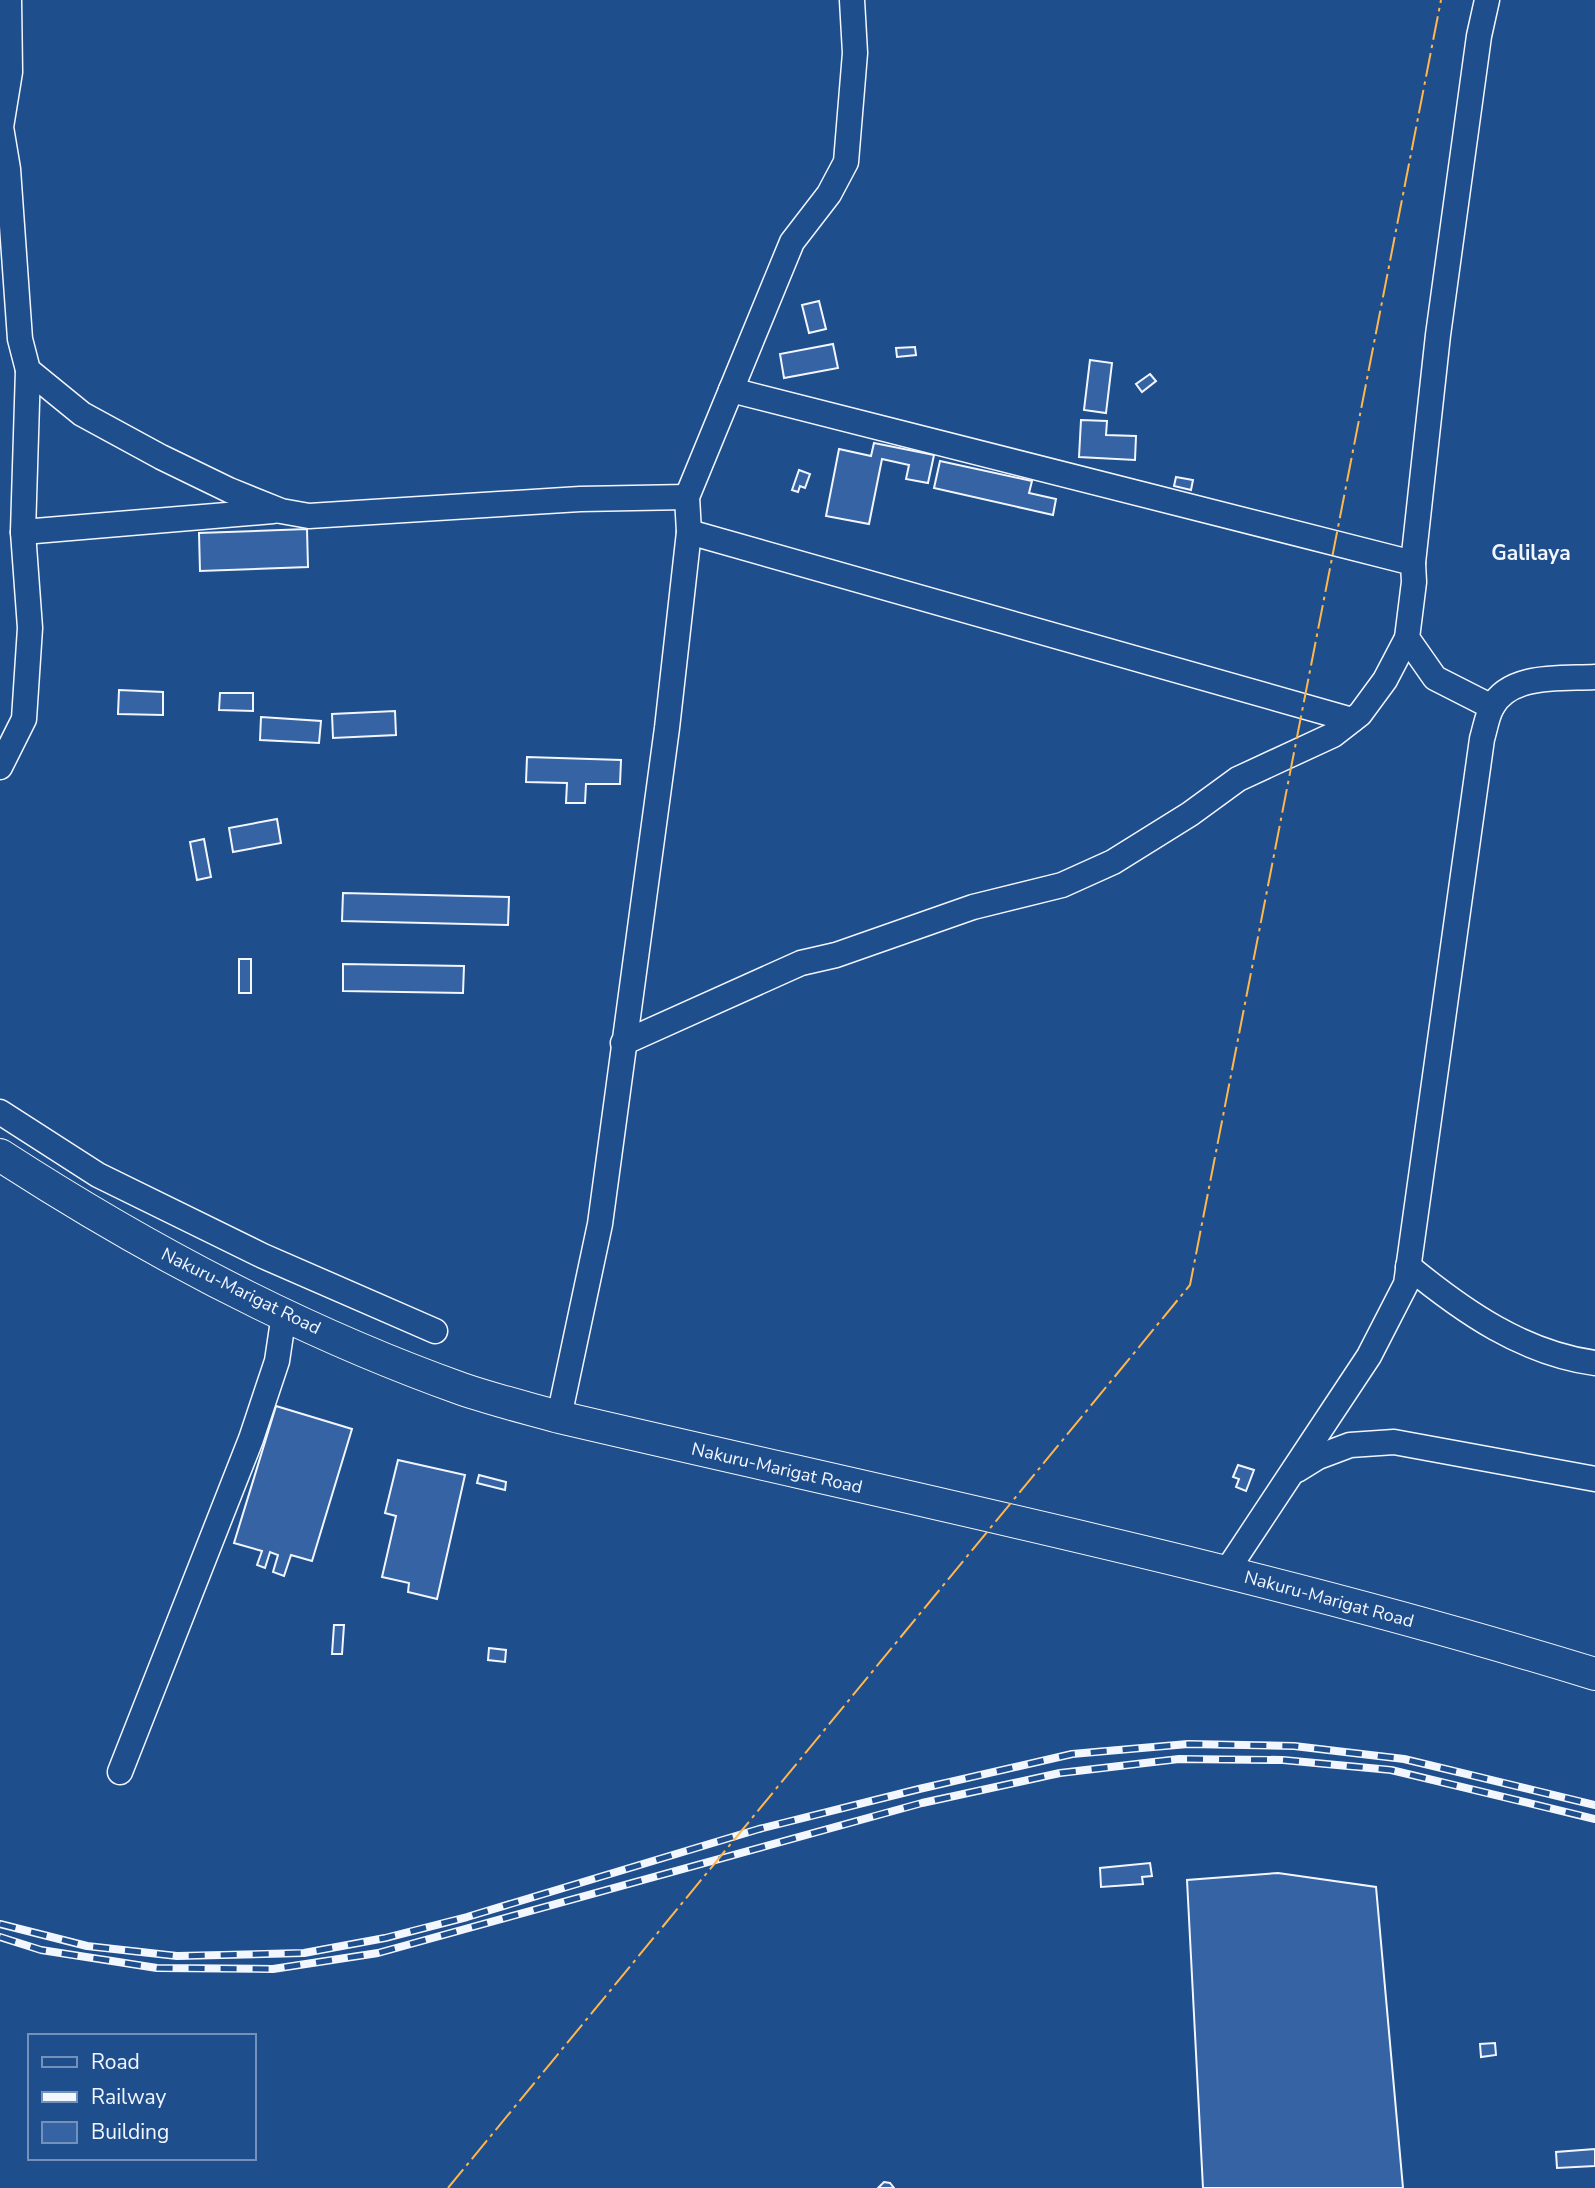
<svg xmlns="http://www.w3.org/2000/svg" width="1595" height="2188" font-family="'Nunito Sans',sans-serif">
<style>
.building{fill:#3563a3;stroke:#f2f6ff;stroke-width:2}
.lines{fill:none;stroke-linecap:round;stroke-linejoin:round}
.minor-casing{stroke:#f2f6ff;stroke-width:27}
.major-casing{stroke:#f2f6ff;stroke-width:34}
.minor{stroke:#1f4e8c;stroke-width:24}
.major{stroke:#1f4e8c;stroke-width:32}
.rail-casing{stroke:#f2f6ff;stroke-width:8}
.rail{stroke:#1f4e8c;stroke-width:5;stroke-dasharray:16;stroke-linecap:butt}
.power{stroke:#ffb74d;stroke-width:2;stroke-dasharray:24 5 3.5 5;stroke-linecap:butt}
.labels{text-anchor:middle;stroke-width:5;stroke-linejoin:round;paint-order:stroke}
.street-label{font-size:18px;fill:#f2f6ff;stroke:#1f4e8c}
.quarter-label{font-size:21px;font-weight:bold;fill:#f2f6ff;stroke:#1f4e8c}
</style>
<rect width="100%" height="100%" fill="#1f4e8c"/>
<g class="building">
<path d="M819 301 826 329 809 333 802 305Z"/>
<path d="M833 344 838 368 784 378 780 354Z"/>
<path d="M915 347 916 355 897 357 896 348Z"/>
<path d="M1090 360 1112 363 1106 413 1084 410Z"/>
<path d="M1150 374 1156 381 1142 392 1136 384Z"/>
<path d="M1081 420 1107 421 1106 435 1136 436 1135 460 1079 457Z"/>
<path d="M874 443 934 455 928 483 906 479 909 465 882 459 869 524 826 516 839 449 871 456Z"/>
<path d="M940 461 1032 481 1029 493 1056 499 1053 515 934 488Z"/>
<path d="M799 470 810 474 805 488 800 486 798 492 792 490Z"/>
<path d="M1176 477 1193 480 1191 490 1174 486Z"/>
<path d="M307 529 308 567 200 571 199 533Z"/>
<path d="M119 690 163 692V715L118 714Z"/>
<path d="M220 693H253V711L219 710Z"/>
<path d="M395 711 396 735 333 738 332 714Z"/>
<path d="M261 717 321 721 319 743 260 740Z"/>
<path d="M527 757 621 760 620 784H586L585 803H566L567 783 526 782Z"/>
<path d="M277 819 281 843 233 852 229 828Z"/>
<path d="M204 839 211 877 197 880 190 842Z"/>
<path d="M343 893 509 897 508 925 342 921Z"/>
<rect x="239" y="959" width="12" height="34"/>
<path d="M343 964 464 966 463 993 343 991Z"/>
<path d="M276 1406 352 1429 312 1561 291 1555 284 1576 273 1572 278 1555 270 1552 265 1568 257 1565 262 1551 234 1543Z"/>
<path d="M398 1460 465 1475 437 1599 408 1592 409 1583 382 1577 396 1516 385 1513Z"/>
<path d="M1238 1465 1254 1470 1246 1491 1236 1487 1239 1479 1233 1477Z"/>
<path d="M479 1475 506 1482 505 1490 477 1483Z"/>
<path d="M334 1625H344L342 1654H332Z"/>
<path d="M489 1648 506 1650 505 1662 488 1660Z"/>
<path d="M1150 1863 1152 1876 1142 1877 1143 1884 1101 1887 1100 1868Z"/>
<path d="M1278 1873 1376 1887 1403 2188H1203L1187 1880Z"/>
<path d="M1495 2043 1496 2055 1481 2057 1480 2044Z"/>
<path d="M1595 2149V2166L1557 2168 1556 2152Z"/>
<path d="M884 2182 890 2183 894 2188H878Z"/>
</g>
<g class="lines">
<g class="minor-casing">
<g id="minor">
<path d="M9 0 10 72 1 127 8 169 20 339 28 370 82 414 161 457 229 490 281 511 309 516 580 499 687 497"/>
<path d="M731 390 1413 563 1414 582 1407 638 1435 678 1492 707"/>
<path d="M23 532 273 511"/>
<path d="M689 532 1352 720"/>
<path d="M1413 563 1438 335 1479 36 1487 0"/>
<path d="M0 767 24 719 30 628 23 532 28 370"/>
<path d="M623 1043 801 963 836 955 973 907 1062 885 1113 862 1190 814 1238 779 1333 735 1360 714 1385 680 1407 638"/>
<path d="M0 1112 98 1175 263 1256 435 1331"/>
<path d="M1408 1266C1464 1312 1523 1353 1595 1363"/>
<path d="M559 1417 600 1224 667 728 689 532 687 497 792 242 829 194 846 162 855 53 852 0"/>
<path d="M1297 1470 1318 1457 1350 1445 1394 1442 1595 1479"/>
<path d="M1226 1572 1369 1356 1406 1284 1482 739C1485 729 1487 716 1492 707 1510 673 1562 679 1595 677"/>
<path d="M120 1772 251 1439 277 1361 284 1314"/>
</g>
</g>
<g class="major-casing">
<path id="major" d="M0 1155C145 1249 299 1331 462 1389 494 1400 527 1408 559 1417 905 1498 1255 1569 1595 1674"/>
</g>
<use href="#minor" class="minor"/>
<use href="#major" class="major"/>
<g class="rail-casing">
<g id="rail">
<path d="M0 1924 87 1946 177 1956 304 1953 385 1938 467 1917 759 1829 919 1789 1072 1754 1188 1744 1294 1746 1404 1759 1595 1805"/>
<path d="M0 1937 41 1950 157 1968 273 1969 378 1953 922 1803 1060 1773 1179 1759 1283 1760 1391 1770 1595 1819"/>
</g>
</g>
<use href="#rail" class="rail"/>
<path class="power" d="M448 2188 1190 1285 1441 0"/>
</g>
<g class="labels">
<g class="street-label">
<text transform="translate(241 1291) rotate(26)" y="6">Nakuru-Marigat Road</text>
<text transform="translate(777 1468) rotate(13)" y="6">Nakuru-Marigat Road</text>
<text transform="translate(1329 1599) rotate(15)" y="6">Nakuru-Marigat Road</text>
</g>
<g class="quarter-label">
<text x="1531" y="560">Galilaya</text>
</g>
</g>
<rect x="28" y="2034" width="228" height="126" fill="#1f4e8c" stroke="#7391ba" stroke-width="2"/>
<rect x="42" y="2057" width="35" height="10" fill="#1f4e8c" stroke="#7391ba" stroke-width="2"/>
<text x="91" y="2069" font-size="21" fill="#f2f6ff">Road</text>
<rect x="42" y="2092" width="35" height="10" fill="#f2f6ff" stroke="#7391ba" stroke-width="2"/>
<text x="91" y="2104" font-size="21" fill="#f2f6ff">Railway</text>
<rect x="42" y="2122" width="35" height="21" fill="#3563a3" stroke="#7391ba" stroke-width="2"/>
<text x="91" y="2139" font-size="21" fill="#f2f6ff">Building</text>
</svg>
